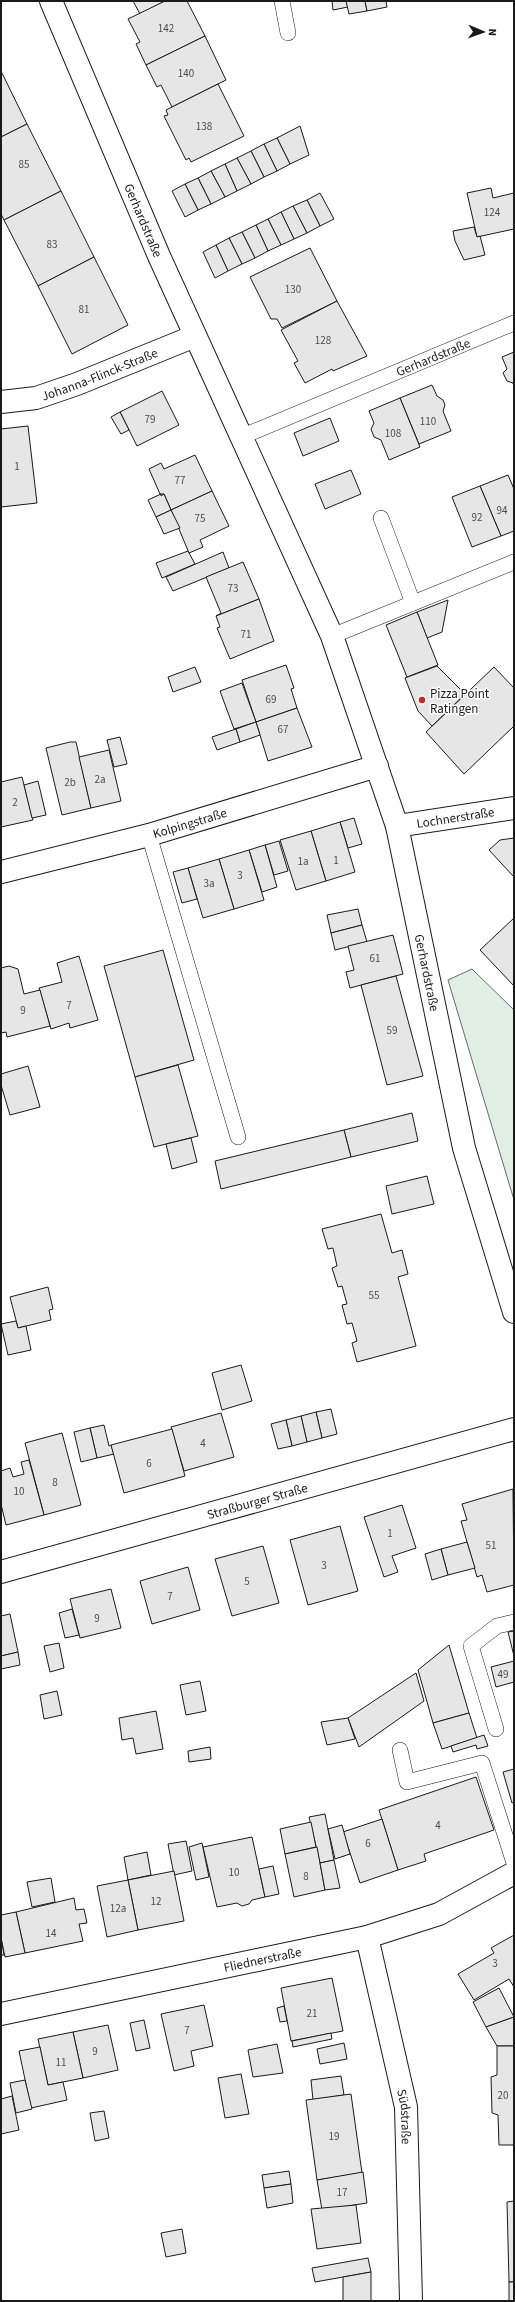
<svg xmlns="http://www.w3.org/2000/svg" width="515" height="2302" font-family="'Source Sans 3',sans-serif">
<style>
.green{fill:#e0efe3;stroke:#6a6a6a}
.building{fill:#e6e6e6;stroke:#1a1a1a}
.lines{fill:none;stroke-linecap:round;stroke-linejoin:round}
.service-casing{stroke:#1a1a1a;stroke-width:16}
.minor-casing{stroke:#1a1a1a;stroke-width:24}
.service{stroke:#fff;stroke-width:15}
.minor{stroke:#fff;stroke-width:22}
.poi-dot{fill:#c62828;stroke:#fff;stroke-width:1.5}
.labels{text-anchor:middle;stroke-width:3;stroke-linejoin:round;paint-order:stroke}
.number-label{font-size:11px;fill:#4d4d4d}
.street-label{font-size:13px;fill:#1a1a1a;stroke:#fff}
.poi-label{font-size:13px;fill:#1a1a1a;stroke:#fff;text-anchor:start}
</style>
<rect width="100%" height="100%" fill="#fff"/>
<path class="green" d="M472 969 514 1010V1200L448 980Z"/>
<g class="building">
<path d="M133 1H165L140 14Z"/>
<path d="M165 1H187L205 36 146 65 136 44 140 42 128 19Z"/>
<path d="M332 1H346L348 7 333 10Z"/>
<path d="M346 1H365L367 11 349 14Z"/>
<path d="M365 1H386L387 7 367 11Z"/>
<path d="M205 36 226 80 172 107 161 85 157 87 146 65Z"/>
<path d="M1 71 27 124 1 137Z"/>
<path d="M218 84 244 136 191 162 189 158 186 160 164 116 168 115 166 110Z"/>
<path d="M27 124 61 191 4 220 1 214V137Z"/>
<path d="M300 126 309 155 290 164 277 138Z"/>
<path d="M277 138 290 164 277 171 264 144Z"/>
<path d="M264 144 277 171 264 177 251 151Z"/>
<path d="M251 151 264 177 251 184 237 158Z"/>
<path d="M237 158 251 184 237 191 225 164Z"/>
<path d="M225 164 237 191 225 197 211 171Z"/>
<path d="M211 171 225 197 211 204 198 178Z"/>
<path d="M198 178 211 204 198 210 185 184Z"/>
<path d="M185 184 198 210 185 217 172 191Z"/>
<path d="M491 188 493 198 514 193V229L477 237 467 193Z"/>
<path d="M61 191 94 257 38 286 4 220Z"/>
<path d="M320 193 334 219 320 226 307 200Z"/>
<path d="M307 200 320 226 307 233 293 206Z"/>
<path d="M293 206 307 233 294 239 281 212Z"/>
<path d="M281 212 294 239 281 245 268 219Z"/>
<path d="M268 219 281 245 268 251 256 225Z"/>
<path d="M256 225 268 251 255 258 242 232Z"/>
<path d="M474 227 477 237 480 236 485 255 464 260 455 241 453 231Z"/>
<path d="M242 232 255 258 242 264 229 238Z"/>
<path d="M229 238 242 264 228 271 216 245Z"/>
<path d="M216 245 228 271 215 278 203 252Z"/>
<path d="M310 248 337 301 282 328 277 319H271L250 277Z"/>
<path d="M94 257 128 325 72 354 38 286Z"/>
<path d="M337 301 367 356 333 371 332 369 305 383 294 363 298 361 281 330Z"/>
<path d="M514 352V386L513 383 507 381 503 373 507 369 502 357Z"/>
<path d="M432 385 437 396 443 400 445 405 443 411 451 431 419 444 400 398Z"/>
<path d="M162 391 179 425 137 446 120 412Z"/>
<path d="M400 398 420 447 389 460 381 440 374 437 371 429 374 423 369 411Z"/>
<path d="M120 412 129 430 121 434 111 417Z"/>
<path d="M330 418 339 441 303 456 294 433Z"/>
<path d="M28 426 37 503 1 507V429Z"/>
<path d="M195 455 212 491 171 510 164 494H160L149 469 161 463 164 469Z"/>
<path d="M351 470 361 494 325 509 315 484Z"/>
<path d="M508 475 514 489V531L501 536 480 486Z"/>
<path d="M480 486 501 536 472 547 452 497Z"/>
<path d="M212 491 229 526 200 540 203 547 189 553 171 510Z"/>
<path d="M161 494V496L164 494 171 510 156 517 148 500Z"/>
<path d="M171 510 180 528 164 534 156 517Z"/>
<path d="M188 551 195 564 162 578 156 563Z"/>
<path d="M223 552 229 568 173 591 166 577Z"/>
<path d="M243 562 259 599 216 616 221 613 206 577Z"/>
<path d="M259 599 274 641 230 659 217 628 220 627 216 616Z"/>
<path d="M448 600 442 632 427 638 417 612Z"/>
<path d="M417 612 438 665 407 677 386 625Z"/>
<path d="M286 665 294 688 291 689 297 708 256 722 242 680Z"/>
<path d="M437 666 465 694 432 726 418 711 405 678Z"/>
<path d="M195 667 201 682 173 692 168 677Z"/>
<path d="M494 667 514 688V726L464 774 426 732Z"/>
<path d="M242 683 256 722 234 729 220 691Z"/>
<path d="M297 708 312 747 268 761 256 722Z"/>
<path d="M256 722 260 735 240 742 236 729Z"/>
<path d="M236 729 240 742 217 750 212 737Z"/>
<path d="M120 737 127 764 114 767 107 740Z"/>
<path d="M70 742H76L91 808 62 815 46 748Z"/>
<path d="M109 750 121 801 91 808 79 757Z"/>
<path d="M22 777 33 820 1 827V782Z"/>
<path d="M38 781 46 815 32 818 24 785Z"/>
<path d="M354 818 362 844 348 848 340 822Z"/>
<path d="M340 822 355 872 326 881 311 831Z"/>
<path d="M311 831 326 881 296 890 280 840Z"/>
<path d="M514 838V877L489 850 500 840Z"/>
<path d="M279 841 288 871 274 875 265 845Z"/>
<path d="M265 845 277 887 262 892 249 850Z"/>
<path d="M249 850 264 900 234 909 219 859Z"/>
<path d="M219 859 234 909 203 918 188 868Z"/>
<path d="M188 868 197 899 182 903 173 872Z"/>
<path d="M358 909 362 925 331 933 327 915Z"/>
<path d="M514 918V986L480 950Z"/>
<path d="M362 925 367 942 335 950 331 933Z"/>
<path d="M393 935 403 974 350 988 346 972 354 970 348 946Z"/>
<path d="M163 950 194 1060 135 1077 104 966Z"/>
<path d="M79 956 98 1020 70 1028 69 1023 51 1029 39 988 62 982 57 963Z"/>
<path d="M9 966 18 969 24 994 40 990 50 1026 7 1037 6 1032 1 1033V968Z"/>
<path d="M396 976 423 1076 387 1085 361 985Z"/>
<path d="M178 1065 198 1136 154 1147 135 1077Z"/>
<path d="M28 1066 40 1107 10 1115 1 1085V1074Z"/>
<path d="M412 1113 418 1141 351 1157 344 1130Z"/>
<path d="M344 1130 351 1157 221 1189 215 1161Z"/>
<path d="M191 1138 197 1162 172 1169 166 1144Z"/>
<path d="M427 1176 434 1204 392 1214 386 1186Z"/>
<path d="M381 1214 392 1253 402 1250 408 1274 398 1277 416 1346 357 1362 352 1343 357 1341 352 1323 347 1324 342 1305 347 1304 342 1286 338 1287 332 1268 337 1266 333 1248 328 1249 322 1229Z"/>
<path d="M48 1287 53 1309 49 1310 51 1320 18 1328 10 1297Z"/>
<path d="M16 1321 18 1328 26 1326 31 1350 8 1355 1 1324Z"/>
<path d="M241 1365 252 1401 222 1410 212 1373Z"/>
<path d="M331 1409 337 1434 322 1438 316 1412Z"/>
<path d="M316 1412 322 1438 307 1442 301 1416Z"/>
<path d="M221 1413 234 1457 184 1471 171 1427Z"/>
<path d="M301 1416 307 1442 292 1446 286 1420Z"/>
<path d="M286 1420 292 1446 278 1449 271 1424Z"/>
<path d="M104 1425 109 1446 111 1445 114 1454 97 1458 90 1428Z"/>
<path d="M90 1428 97 1458 81 1462 74 1432Z"/>
<path d="M172 1429 185 1476 124 1493 111 1445Z"/>
<path d="M62 1433 81 1505 44 1515 25 1443Z"/>
<path d="M29 1460 44 1515 6 1525 1 1504V1471L10 1468 13 1477 24 1474 21 1462Z"/>
<path d="M513 1489 514 1585 487 1592 482 1575 477 1577 461 1521 467 1520 462 1504Z"/>
<path d="M402 1505 416 1548 392 1556 398 1572 384 1577 364 1517Z"/>
<path d="M340 1526 358 1591 308 1605 290 1540Z"/>
<path d="M467 1542 475 1568 448 1575 441 1549Z"/>
<path d="M263 1546 279 1603 232 1616 215 1559Z"/>
<path d="M441 1549 448 1575 432 1580 425 1554Z"/>
<path d="M188 1567 200 1610 152 1624 140 1581Z"/>
<path d="M111 1589 121 1628 80 1638 70 1599Z"/>
<path d="M72 1609 79 1635 65 1638 59 1613Z"/>
<path d="M10 1614 18 1652 1 1656V1616Z"/>
<path d="M514 1631V1656L508 1632Z"/>
<path d="M59 1643 64 1668 50 1672 44 1646Z"/>
<path d="M449 1645 469 1713 433 1723 418 1670Z"/>
<path d="M18 1652 20 1665 1 1669V1656Z"/>
<path d="M514 1661V1682L496 1687 491 1667Z"/>
<path d="M416 1673 424 1701 359 1747 348 1718Z"/>
<path d="M200 1681 206 1711 186 1715 180 1685Z"/>
<path d="M57 1691 62 1715 44 1719 40 1695Z"/>
<path d="M156 1711 163 1749 136 1754 133 1738 122 1740 119 1718Z"/>
<path d="M469 1713 477 1738 442 1749 433 1723Z"/>
<path d="M348 1718 355 1739 327 1745 321 1722Z"/>
<path d="M484 1735 488 1746 477 1749 476 1745 453 1752 451 1746Z"/>
<path d="M210 1747 211 1759 189 1762 188 1751Z"/>
<path d="M514 1769V1802L512 1803 503 1772Z"/>
<path d="M476 1777 494 1830 424 1854 426 1861 398 1870 379 1810Z"/>
<path d="M325 1814 334 1860 320 1863 309 1817Z"/>
<path d="M382 1819 398 1870 360 1883 343 1832Z"/>
<path d="M311 1822 316 1847 285 1854 280 1829Z"/>
<path d="M342 1825 350 1854 335 1859 328 1829Z"/>
<path d="M252 1837 265 1897 252 1900 249 1904 242 1906 237 1903 217 1907 203 1847Z"/>
<path d="M186 1841 192 1871 174 1875 168 1844Z"/>
<path d="M202 1843 209 1877 196 1880 189 1847Z"/>
<path d="M317 1847 325 1890 294 1897 285 1854Z"/>
<path d="M147 1852 151 1875 128 1880 124 1857Z"/>
<path d="M334 1860 340 1888 325 1890 320 1863Z"/>
<path d="M273 1866 279 1894 265 1897 259 1869Z"/>
<path d="M174 1871 184 1921 138 1930 128 1880Z"/>
<path d="M51 1878 55 1902 32 1907 27 1882Z"/>
<path d="M128 1880 138 1930 107 1937 97 1886Z"/>
<path d="M74 1898 76 1910 84 1909 87 1923 79 1924 83 1941 25 1953 16 1912Z"/>
<path d="M16 1912 25 1953 5 1957 1 1938V1915Z"/>
<path d="M514 1935V1987L509 1979 474 2000 458 1974 494 1953 491 1948Z"/>
<path d="M1 1938 4 1955H1Z"/>
<path d="M332 1978 343 2031 291 2041 281 1988Z"/>
<path d="M499 1988 514 2017 486 2027 473 2002Z"/>
<path d="M204 2005 213 2046 191 2051 194 2066 174 2071 161 2014Z"/>
<path d="M284 2006 287 2021 280 2022 277 2008Z"/>
<path d="M514 2017V2046H497L486 2027Z"/>
<path d="M144 2020 150 2048 136 2051 130 2023Z"/>
<path d="M108 2025 118 2070 83 2078 73 2032Z"/>
<path d="M73 2032 83 2078 48 2085 38 2039Z"/>
<path d="M331 2033 332 2039 293 2047 292 2041Z"/>
<path d="M344 2043 347 2059 320 2064 317 2049Z"/>
<path d="M277 2044 283 2073 253 2077 248 2050Z"/>
<path d="M497 2046H514V2145H499L498 2115 492 2113 491 2077 497 2075Z"/>
<path d="M40 2047 48 2085 63 2082 67 2100 31 2108 19 2051Z"/>
<path d="M241 2074 249 2114 225 2118 218 2078Z"/>
<path d="M341 2076 344 2095 313 2100 311 2080Z"/>
<path d="M25 2080 32 2109 16 2113 10 2083Z"/>
<path d="M351 2094 362 2173 317 2180 306 2100Z"/>
<path d="M12 2096 19 2130 1 2134V2099Z"/>
<path d="M104 2111 109 2138 95 2141 90 2113Z"/>
<path d="M289 2171 291 2184 264 2188 262 2175Z"/>
<path d="M363 2172 367 2203 322 2210 317 2180Z"/>
<path d="M291 2184 293 2203 267 2208 264 2188Z"/>
<path d="M514 2201V2282H509L507 2202Z"/>
<path d="M356 2205 361 2243 317 2249 311 2209Z"/>
<path d="M182 2229 186 2253 166 2257 161 2233Z"/>
<path d="M368 2258 371 2272 315 2282 312 2268Z"/>
<path d="M371 2272V2301H343V2277Z"/>
<rect x="509" y="2282" width="5" height="19"/>
</g>
<g class="lines">
<g class="service-casing">
<g id="service">
<path d="M282 1 288 33"/>
<path id="s1" d="M241 437 514 323"/>
<path d="M381 518 413 603"/>
<path d="M332 636 514 562"/>
<path d="M149 835 238 1137"/>
<path d="M496 1729 471 1646 497 1626 514 1622"/>
<path d="M400 1750 407 1782 482 1763 514 1863"/>
</g>
</g>
<g class="minor-casing">
<g id="minor">
<path id="s2" d="M51 1 159 256 332 636 397 826 464 1148 514 1312"/>
<path id="s3" d="M1 402 36 398 77 384 195 336"/>
<path id="s4" d="M397 826 514 808"/>
<path id="s5" d="M1 872 149 835 377 766"/>
<path id="s6" d="M1 1572 514 1429"/>
<path id="s7" d="M367 1937 406 2107 411 2301"/>
<path id="s8" d="M1 2014 367 1937 439 1914 514 1873"/>
</g>
</g>
<use href="#service" class="service"/>
<use href="#minor" class="minor"/>
</g>
<circle class="poi-dot" cx="422" cy="700" r="4"/>
<g class="labels">
<g class="number-label">
<text x="166" y="32">142</text>
<text x="186" y="77">140</text>
<text x="204" y="130">138</text>
<text x="24" y="168">85</text>
<text x="492" y="216">124</text>
<text x="52" y="248">83</text>
<text x="293" y="293">130</text>
<text x="84" y="313">81</text>
<text x="323" y="344">128</text>
<text x="150" y="423">79</text>
<text x="428" y="425">110</text>
<text x="393" y="437">108</text>
<text x="17" y="470">1</text>
<text x="180" y="484">77</text>
<text x="502" y="514">94</text>
<text x="477" y="521">92</text>
<text x="200" y="522">75</text>
<text x="233" y="592">73</text>
<text x="246" y="638">71</text>
<text x="271" y="703">69</text>
<text x="283" y="733">67</text>
<text x="100" y="783">2a</text>
<text x="70" y="786">2b</text>
<text x="15" y="806">2</text>
<text x="336" y="864">1</text>
<text x="303" y="865">1a</text>
<text x="240" y="879">3</text>
<text x="209" y="887">3a</text>
<text x="375" y="962">61</text>
<text x="69" y="1009">7</text>
<text x="23" y="1014">9</text>
<text x="392" y="1034">59</text>
<text x="374" y="1299">55</text>
<text x="203" y="1447">4</text>
<text x="149" y="1467">6</text>
<text x="55" y="1486">8</text>
<text x="19" y="1495">10</text>
<text x="390" y="1537">1</text>
<text x="491" y="1549">51</text>
<text x="324" y="1569">3</text>
<text x="247" y="1585">5</text>
<text x="170" y="1600">7</text>
<text x="97" y="1622">9</text>
<text x="503" y="1678">49</text>
<text x="438" y="1829">4</text>
<text x="368" y="1847">6</text>
<text x="234" y="1876">10</text>
<text x="306" y="1880">8</text>
<text x="156" y="1905">12</text>
<text x="118" y="1912">12a</text>
<text x="51" y="1937">14</text>
<text x="495" y="1967">3</text>
<text x="312" y="2017">21</text>
<text x="187" y="2034">7</text>
<text x="95" y="2055">9</text>
<text x="61" y="2066">11</text>
<text x="503" y="2099">20</text>
<text x="334" y="2140">19</text>
<text x="342" y="2196">17</text>
</g>
<g class="street-label">
<text dy="5" stroke="none"><textPath href="#s2" startOffset="238">Gerhardstraße</textPath></text>
<text dy="5" stroke="none"><textPath href="#s1" startOffset="208">Gerhardstraße</textPath></text>
<text dy="5" stroke="none"><textPath href="#s3" startOffset="103">Johanna-Flinck-Straße</textPath></text>
<text dy="5" stroke="none"><textPath href="#s4" startOffset="59">Lochnerstraße</textPath></text>
<text dy="5" stroke="none"><textPath href="#s5" startOffset="195">Kolpingstraße</textPath></text>
<text dy="5" stroke="none"><textPath href="#s2" startOffset="1045">Gerhardstraße</textPath></text>
<text dy="5" stroke="none"><textPath href="#s6" startOffset="266">Straßburger Straße</textPath></text>
<text dy="5" stroke="none"><textPath href="#s8" startOffset="267">Fliednerstraße</textPath></text>
<text dy="5" stroke="none"><textPath href="#s7" startOffset="184">Südstraße</textPath></text>
</g>
<g class="poi-label">
<text x="430" y="698">Pizza Point<tspan x="430" dy="15">Ratingen</tspan></text>
</g>
</g>
<rect width="515" height="2302" fill="none" stroke="#1a1a1a" stroke-width="4"/>
<g transform="translate(483 32) rotate(92)" stroke="#ffffff" stroke-width="3" paint-order="stroke">
<path d="M0-3L7 15L0 10L-7 15Z" fill="#1a1a1a"/>
<text y="-6" font-size="11" font-weight="bold" text-anchor="middle" fill="#1a1a1a">N</text>
</g>
</svg>
